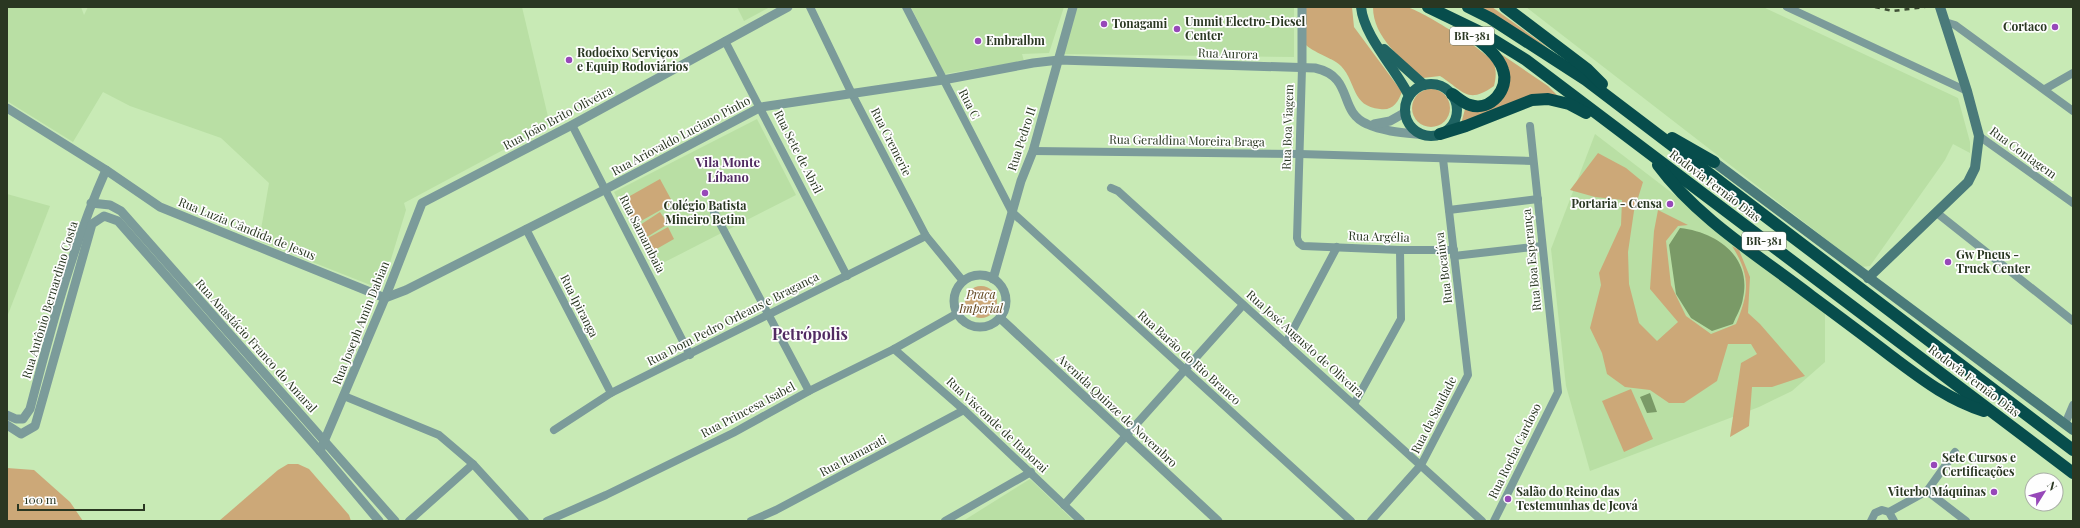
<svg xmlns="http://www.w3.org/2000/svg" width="2080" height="528" font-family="'Playfair Display',serif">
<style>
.built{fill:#b9dfa4}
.green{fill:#cca878}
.water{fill:#7a9a67}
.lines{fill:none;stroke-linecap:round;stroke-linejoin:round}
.minor{stroke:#7b9b9a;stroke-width:8}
.tertiary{stroke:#7b9b9a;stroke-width:9}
.secondary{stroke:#4a7a7a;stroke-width:10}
.primary{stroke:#1f6362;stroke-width:10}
.motorway{stroke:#074d4c;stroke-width:12}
.rail{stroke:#405037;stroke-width:2.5;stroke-dasharray:5 5;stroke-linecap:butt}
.poi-dot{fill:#9748b9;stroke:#fefefe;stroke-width:1.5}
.labels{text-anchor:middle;stroke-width:3.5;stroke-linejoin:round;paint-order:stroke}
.shield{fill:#fefefe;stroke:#6a7364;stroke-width:1}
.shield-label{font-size:11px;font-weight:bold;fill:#2a3722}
.poi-label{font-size:12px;font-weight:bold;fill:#2a3722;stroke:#fefefe;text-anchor:start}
.street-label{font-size:12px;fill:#2a3722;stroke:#fefefe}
.park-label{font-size:12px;font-style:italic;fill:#5f441c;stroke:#fefefe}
.neighbourhood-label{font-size:13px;font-weight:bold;fill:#512b62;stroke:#fefefe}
.district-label{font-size:16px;font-weight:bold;fill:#512b62;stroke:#fefefe}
</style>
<rect width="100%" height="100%" fill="#c8eab5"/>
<g class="built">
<path d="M7 7H81L84 15 88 7H522L550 125 404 203 406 210 384 282 378 288 259 241 269 183 221 138 130 106 103 92 73 142 7 101Z"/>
<path d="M737 7H770L744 21Z"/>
<path d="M911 7H1064L1049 53 1022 54 1024 61 944 74Z"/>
<path d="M1075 7H1294V57L1060 54Z"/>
<path d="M1526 7H1763L1958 98 1970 142V153L1953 144 1945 160 1870 266 1862 267Z"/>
<path d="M757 119 796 195 653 268 614 192Z"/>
<path d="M1595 134 1825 310V362L1792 391 1759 407 1590 471 1566 386 1551 249Z"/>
<path d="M7 194 50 206 7 317Z"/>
<path d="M1030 479 1074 521H963Z"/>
</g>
<g class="green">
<path d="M1305 7H1352L1354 27 1402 92C1398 102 1393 111 1380 109 1351 106 1357 83 1341 66 1335 59 1316 54 1306 45Z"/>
<path d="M1373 7C1384 7 1397 5 1407 7 1422 11 1485 50 1493 62 1497 70 1496 78 1494 86 1467 105 1464 91 1440 76L1423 78C1403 60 1373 38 1373 7Z"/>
<path d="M1478 7H1492L1550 49Z"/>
<path d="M1498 52 1548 86 1558 96 1461 124 1465 109 1505 90Z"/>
<circle cx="1431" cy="108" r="19"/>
<path d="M1598 153 1626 168 1643 182 1634 211 1628 252 1629 284 1639 323 1657 341 1678 322 1650 289 1654 231 1658 210 1688 225 1678 226 1666 241 1671 285 1686 316 1711 334 1736 324C1749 293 1751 276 1732 246L1739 250 1750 277 1748 313 1760 324 1805 376 1772 387H1752L1749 426 1730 437 1741 363 1757 354 1751 344H1728L1717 381 1684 403H1669L1650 390 1625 387 1607 374 1602 353 1590 328 1601 285 1599 273 1621 225 1622 200 1595 197 1570 190Z"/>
<path d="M660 179 673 203 634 225 621 201Z"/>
<path d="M660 212 668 224 647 237 640 225Z"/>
<path d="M668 227 674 239 653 251 646 239Z"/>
<circle cx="981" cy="302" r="16"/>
<path d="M1631 389 1653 439 1624 452 1602 401Z"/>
<path d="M288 464H298L309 469 349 515 351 521H219L278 470Z"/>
<path d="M7 468 34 470 70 502 83 521H7Z"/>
</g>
<g class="water">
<path d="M1680 228C1717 232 1752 257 1743 298 1742 307 1736 316 1733 324L1712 331 1691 318 1676 294 1669 245Z"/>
<path d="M1650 393 1657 412 1647 413 1640 397Z"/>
</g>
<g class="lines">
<g class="minor">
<path d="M810 7 852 94 926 236 963 281"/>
<path d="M906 7 1012 212 1351 521"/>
<path d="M1787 7 1967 91"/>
<path d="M1945 22 1955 25 2073 111"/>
<path d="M725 41 847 276"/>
<path d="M1302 68 1297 238 1299 243 1303 246 1400 250H1454"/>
<path d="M2045 89 2073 73"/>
<path d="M572 125 690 355"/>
<path d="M1979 136 2073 203"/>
<path d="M1033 151 1300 154 1533 161"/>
<path d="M1111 188 1118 191 1482 521"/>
<path d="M1449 210 1538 199"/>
<path d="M714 212 809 391"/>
<path d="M1937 213 2073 321"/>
<path d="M526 229 611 393"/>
<path d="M1454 256 1542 246"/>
<path d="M1286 343 1337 247"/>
<path d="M894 349 964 410 1081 521"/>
<path d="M344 396 439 435 473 464 525 521"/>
<path d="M1354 404 1401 319 1400 250"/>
<path d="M2065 424 2073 405"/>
<path d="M554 430 611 393 926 236"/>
<path d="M1927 491 1966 521"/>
<path d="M1064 505 1243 305"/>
<path d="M1889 512 1927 491 1955 452"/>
<path d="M409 521 473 464"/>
<path d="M547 521 606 495 733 433 809 391 894 349 956 314"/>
<path d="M751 521 776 510 964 410"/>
<path d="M945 521 1031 472"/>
<path d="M1371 521 1421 465 1468 375 1443 159"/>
<path d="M1494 521 1558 392 1530 126"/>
<path d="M1871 521 1875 513 1882 510 1889 512 1894 521"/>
</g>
<g class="tertiary">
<path d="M1302 68V7"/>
<path d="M7 108 106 170 160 207 385 298 406 290 606 189 761 107 943 80 1033 63 1059 60 1315 68C1355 77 1337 111 1367 124 1384 132 1407 133 1425 135"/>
<path d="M1374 124 1390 121 1406 112"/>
<path d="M91 203 110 205 121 211 395 521"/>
<circle cx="980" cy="301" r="26"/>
<path d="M993 279 1021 181 1033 151 1073 7"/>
<path d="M1000 318 1218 521"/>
<path d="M7 415 16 419H23L30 409C51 329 72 246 106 170"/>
<path d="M7 425 21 434 35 426 92 224 104 216 118 221 320 451 379 521"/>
<path d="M320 451 385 298 422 203 572 125 788 7"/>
</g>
<g class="secondary">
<path d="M1714 162 2073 430"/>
<path d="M1868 278 1968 182 1975 168 1979 136 1967 91 1940 7"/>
</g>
<g class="primary">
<path d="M1361 7C1364 37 1396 69 1409 96"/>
<path d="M1384 49 1424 85"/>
<circle cx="1431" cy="110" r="26"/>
</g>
<g class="motorway">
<path d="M1428 7 1484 34 1526 60 2073 473"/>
<path d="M1468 7 1490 18 1586 80 2073 450"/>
<path d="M1505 7 1587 69 1602 84"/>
<path d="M1452 94C1457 97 1464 104 1470 105 1490 112 1510 89 1503 70 1498 53 1478 40 1465 30"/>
<path d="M1440 134 1466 126 1532 100 1548 99 1569 104 1586 113"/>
<path d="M1672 138 1714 162"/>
<path d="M1658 165C1697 218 1759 256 1811 296 1838 316 1865 336 1891 356 1922 379 1947 399 1984 411"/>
</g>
<path class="rail" d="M1875 7 1893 11 1925 7"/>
</g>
<g class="poi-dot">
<circle cx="1104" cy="24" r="4"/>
<circle cx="2055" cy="27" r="4"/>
<circle cx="1177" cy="29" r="4"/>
<circle cx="978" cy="41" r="4"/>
<circle cx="569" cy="60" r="4"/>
<circle cx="705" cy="193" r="4"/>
<circle cx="1670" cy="204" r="4"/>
<circle cx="1948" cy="262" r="4"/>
<circle cx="1934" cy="465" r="4"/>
<circle cx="1994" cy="492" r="4"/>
<circle cx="1508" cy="499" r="4"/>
</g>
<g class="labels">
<g class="shield">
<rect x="1450" y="27" width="44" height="18" rx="3"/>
<rect x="1742" y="232" width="44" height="18" rx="3"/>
</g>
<g class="shield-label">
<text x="1472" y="40">BR-381</text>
<text x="1764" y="245">BR-381</text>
</g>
<g class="poi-label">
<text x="1185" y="26">Ummit Electro-Diesel<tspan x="1185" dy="14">Center</tspan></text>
<text x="1112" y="28">Tonagami</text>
<text x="2047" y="31" text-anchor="end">Cortaco</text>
<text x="986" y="45">Embralbm</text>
<text x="577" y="57">Rodoeixo Serviços<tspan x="577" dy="14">e Equip Rodoviários</tspan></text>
<text x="1662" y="208" text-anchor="end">Portaria - Censa</text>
<text x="705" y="210" text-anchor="middle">Colégio Batista<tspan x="705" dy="14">Mineiro Betim</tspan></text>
<text x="1956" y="259">Gw Pneus -<tspan x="1956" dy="14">Truck Center</tspan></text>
<text x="1942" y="462">Sete Cursos e<tspan x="1942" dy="14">Certificações</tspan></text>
<text x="1516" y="496">Salão do Reino das<tspan x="1516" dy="14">Testemunhas de Jeová</tspan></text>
<text x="1986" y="496" text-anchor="end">Viterbo Máquinas</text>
</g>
<g class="street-label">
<text transform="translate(1228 54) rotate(2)" y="4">Rua Aurora</text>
<text transform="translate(969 104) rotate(63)" y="4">Rua C</text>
<text transform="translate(558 118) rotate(-28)" y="4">Rua João Brito Oliveira</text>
<text transform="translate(1288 127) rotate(-88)" y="4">Rua Boa Viagem</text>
<text transform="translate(681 136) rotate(-28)" y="4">Rua Ariovaldo Luciano Pinho</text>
<text transform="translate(1022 139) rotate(-72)" y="4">Rua Pedro II</text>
<text transform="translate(1187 141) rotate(1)" y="4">Rua Geraldina Moreira Braga</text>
<text transform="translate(891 142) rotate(63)" y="4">Rua Cremerie</text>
<text transform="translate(798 152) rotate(63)" y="4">Rua Sete de Abril</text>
<text transform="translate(2023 153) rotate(36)" y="4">Rua Contagem</text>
<text transform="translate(1715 186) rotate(37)" y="4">Rodovia Fernão Dias</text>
<text transform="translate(247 229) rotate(22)" y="4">Rua Luzia Cândida de Jesus</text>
<text transform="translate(642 234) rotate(63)" y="4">Rua Samambaia</text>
<text transform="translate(1379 237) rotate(2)" y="4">Rua Argélia</text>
<text transform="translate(1532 260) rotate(-96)" y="4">Rua Boa Esperança</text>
<text transform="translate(1444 268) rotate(-97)" y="4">Rua Bocaiúva</text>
<text transform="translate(50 300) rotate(-73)" y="4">Rua Antônio Bernardino Costa</text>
<text transform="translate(579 306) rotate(63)" y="4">Rua Ipiranga</text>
<text transform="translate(733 319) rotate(-27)" y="4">Rua Dom Pedro Orleans e Bragança</text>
<text transform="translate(361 323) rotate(-68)" y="4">Rua Joseph Amin Dabian</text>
<text transform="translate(1305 344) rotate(42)" y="4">Rua José Augusto de Oliveira</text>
<text transform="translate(256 346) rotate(48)" y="4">Rua Anastácio Franco do Amaral</text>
<text transform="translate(1189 358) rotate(42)" y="4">Rua Barão do Rio Branco</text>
<text transform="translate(1974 381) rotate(37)" y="4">Rodovia Fernão Dias</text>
<text transform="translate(748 410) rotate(-28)" y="4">Rua Princesa Isabel</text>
<text transform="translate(1117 411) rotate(43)" y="4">Avenida Quinze de Novembro</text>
<text transform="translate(1434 415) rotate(-63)" y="4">Rua da Saudade</text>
<text transform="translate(997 425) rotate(43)" y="4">Rua Visconde de Itaborai</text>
<text transform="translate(1515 451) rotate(-64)" y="4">Rua Rocha Cardoso</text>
<text transform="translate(853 456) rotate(-28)" y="4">Rua Itamarati</text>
</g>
<g class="park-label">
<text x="981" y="299">Praça<tspan x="981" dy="14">Imperial</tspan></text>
</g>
<g class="neighbourhood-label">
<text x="728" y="167">Vila Monte<tspan x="728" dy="15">Líbano</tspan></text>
</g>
<g class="district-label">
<text x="810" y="340">Petrópolis</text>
</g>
</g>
<rect width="2080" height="528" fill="none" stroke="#2a3722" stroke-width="16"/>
<g transform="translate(2044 492) rotate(53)"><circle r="19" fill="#fefefe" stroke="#a9aea6"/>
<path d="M0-3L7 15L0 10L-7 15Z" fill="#9748b9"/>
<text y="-6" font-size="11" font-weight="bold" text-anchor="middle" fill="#2a3722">N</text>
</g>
<path d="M18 504v6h126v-6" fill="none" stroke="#2a3722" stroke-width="2"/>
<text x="24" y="504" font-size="12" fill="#2a3722" stroke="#fefefe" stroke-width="3" paint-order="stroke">100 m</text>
</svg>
